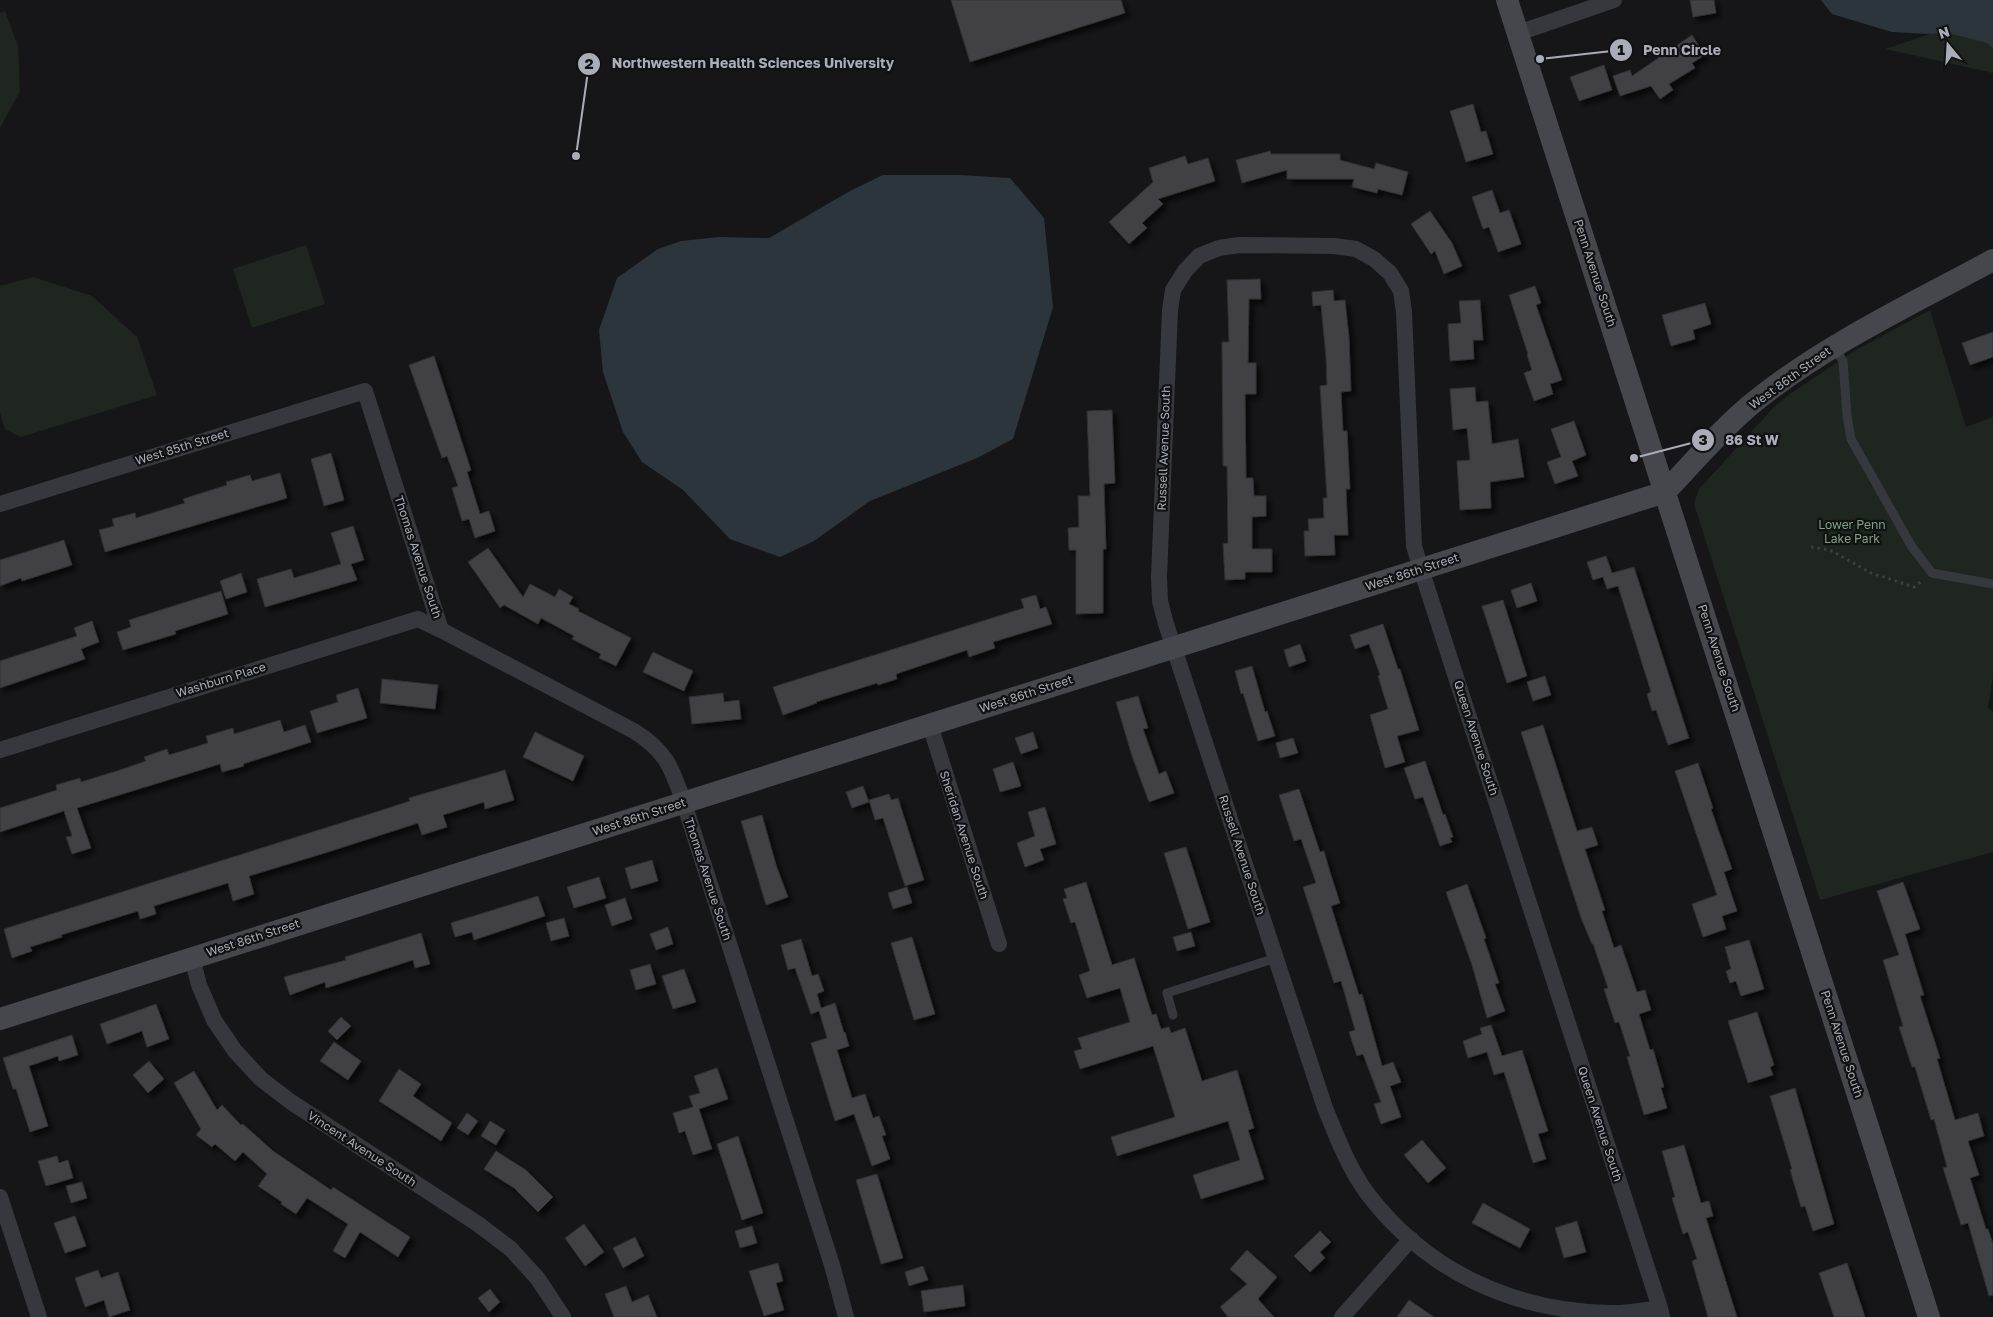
<svg xmlns="http://www.w3.org/2000/svg" width="1993" height="1317" font-family="'Golos Text',sans-serif">
<style>
.green{fill:#1e261f}
.water{fill:#2c353c}
.building{fill:#404145;stroke:#303034;filter:url(#shadow)}
.lines{fill:none;stroke-linecap:round;stroke-linejoin:round}
.path{stroke:#3d3f44;stroke-width:3;stroke-dasharray:2.5 4;stroke-linecap:butt}
.lane{stroke:#37383d;stroke-width:9}
.street{stroke:#37383d;stroke-width:16}
.secondary{stroke:#45474d;stroke-width:22}
.labels{text-anchor:middle;stroke-width:4.5;stroke-linejoin:round;paint-order:stroke}
.street-label{font-size:12px;fill:#a8adb8;stroke:#111113}
.park-label{font-size:12px;fill:#7fa381;stroke:#111113}
.leader{fill:none;stroke:#a8adb8;stroke-width:2}
.callout-dot{fill:#a8adb8;stroke:#111113;stroke-width:2}
.mark-label{font-size:15px;text-anchor:middle;font-weight:bold;fill:#111}
.callout-label{font-size:14px;text-anchor:middle;font-weight:bold;fill:#a8adb8;stroke:#111113;stroke-width:4.5;stroke-linejoin:round;paint-order:stroke}
</style>
<defs>
<filter id="shadow"><feDropShadow dx="4.5" dy="4.5" stdDeviation="2.5" flood-color="#0009"/></filter>
</defs>
<rect width="100%" height="100%" fill="#161618"/>
<g class="green">
<path d="M1821 0H1993V73L1885 49 1930 34 1892 32 1832 14Z"/>
<path d="M5 11 18 46 20 91 0 128V13Z"/>
<path d="M306 245 325 304 252 328 233 269Z"/>
<path d="M33 277 92 296 137 337 157 395 21 437 5 429 0 413V286Z"/>
<path d="M1930 310 1966 427 1993 417V676L1988 708 1993 711V852L1820 900 1694 504 1699 489 1774 407 1791 393 1856 350Z"/>
</g>
<g class="water">
<path d="M1821 0H1993V48L1987 43 1944 32 1932 34 1892 32 1832 14Z"/>
<path d="M883 175H959L1010 178 1044 218 1053 307 1013 439 977 458 870 501 814 541 780 557 730 539 683 490 642 462 623 432 603 372 599 330 617 278 658 249 681 241 719 237 769 238 850 191Z"/>
</g>
<g class="building">
<path d="M951 0H1121L1125 13 970 62Z"/>
<path d="M1690 0H1714L1716 13 1693 17Z"/>
<path d="M1692 35 1705 55 1692 63 1695 68 1669 84 1673 90 1660 99 1651 86 1620 96 1613 76 1630 70 1632 76Z"/>
<path d="M1604 65 1612 90 1579 101 1570 77Z"/>
<path d="M1473 104 1481 132 1486 131 1493 154 1466 162 1450 111Z"/>
<path d="M1270 151 1271 154H1340V160L1374 169 1376 163 1408 172 1402 195 1378 189 1377 193 1352 187 1354 179H1287V170L1242 183 1236 160Z"/>
<path d="M1185 156 1188 164 1208 158 1215 181 1158 199 1163 204 1142 223 1147 228 1129 244 1109 222 1153 182 1149 168Z"/>
<path d="M1492 190 1500 213 1509 210 1521 244 1498 252 1489 227 1483 229 1472 197Z"/>
<path d="M1430 211 1452 243 1462 266 1444 274 1435 251 1431 254 1411 224Z"/>
<path d="M1260 279 1261 299H1249L1248 363H1256V394H1245L1246 478H1253L1254 496H1266V516L1252 517V549H1272V572H1245V579L1225 580 1223 544 1228 543 1227 466H1223L1222 342H1229L1227 280Z"/>
<path d="M1535 286 1541 303 1536 305 1562 380 1550 384 1553 394 1534 401 1524 373 1532 370 1527 355 1528 354 1509 295Z"/>
<path d="M1333 290 1334 301 1345 300 1349 338 1351 391 1341 392 1343 431H1347L1350 489H1346L1348 535H1334L1335 555 1305 556 1304 531H1309L1308 519 1324 518 1323 498H1327L1320 386 1327 385 1326 357 1321 305 1313 306 1312 292Z"/>
<path d="M1480 300 1483 340H1473L1474 359 1450 361 1448 324 1461 323 1459 301Z"/>
<path d="M1705 303 1711 324 1693 330 1695 339 1671 346 1662 315Z"/>
<path d="M1993 332V357L1970 365 1962 343Z"/>
<path d="M434 356 471 470 467 472 480 514 489 511 495 531 475 538 469 519 462 521 452 488 458 486 447 456 442 458 409 365Z"/>
<path d="M1475 387 1476 402 1488 401 1492 444 1518 439 1524 477 1490 482 1491 508 1460 510 1457 461 1470 460 1467 428 1453 430 1450 389Z"/>
<path d="M1112 410 1115 483 1104 484 1106 549H1103V613L1076 614V550H1069L1068 528 1079 527 1078 496H1090L1087 411Z"/>
<path d="M1574 421 1586 455 1572 461 1578 476 1555 484 1547 462 1561 457 1551 429Z"/>
<path d="M331 453 344 500 324 506 311 459Z"/>
<path d="M280 473 287 498 105 552 99 530 114 526 112 519 135 513 136 518 185 503 183 499 227 485 226 482 250 475 252 481Z"/>
<path d="M353 526 364 560 351 564 357 580 265 607 257 579 291 569 294 578 341 564 331 533Z"/>
<path d="M64 540 72 565 22 581 21 578 0 586V560Z"/>
<path d="M488 548 523 597 530 584 555 597 559 589 573 597 569 604 579 609 578 611 631 638 616 666 599 658 601 654 572 639 574 636 541 618 538 624 504 605 500 608 468 562Z"/>
<path d="M1606 556 1612 573 1634 567 1689 738 1668 745 1656 710 1652 711 1647 694 1651 692 1618 586 1607 589 1603 577 1593 580 1587 562Z"/>
<path d="M241 573 247 592 226 599 220 581Z"/>
<path d="M1531 583 1537 601 1517 608 1511 590Z"/>
<path d="M221 591 228 614 175 631 176 634 123 650 117 632 131 627 129 620Z"/>
<path d="M1036 595 1040 609 1046 607 1052 624 993 642 995 648 969 657 967 650 896 674 897 679 878 685 877 683 816 702 817 703 783 715 773 687 1024 608 1021 599Z"/>
<path d="M1503 600 1527 676 1507 683 1482 606Z"/>
<path d="M92 621 99 642 81 649 85 659 0 688V661L77 636 74 628Z"/>
<path d="M1383 624 1398 669H1400L1419 730 1397 736 1405 762 1385 768 1370 715 1388 709 1378 676 1380 675 1369 644 1355 649 1350 635Z"/>
<path d="M1300 644 1306 661 1289 667 1284 650Z"/>
<path d="M653 652 693 671 684 691 643 672Z"/>
<path d="M1252 666 1265 712 1267 711 1275 736 1258 741 1243 693 1241 694 1235 671Z"/>
<path d="M1545 676 1551 695 1533 701 1527 682Z"/>
<path d="M382 679 438 685 435 709 380 703Z"/>
<path d="M358 688 367 718 317 733 310 711 338 702 336 695Z"/>
<path d="M723 693 724 702 739 700 741 719 692 724 689 697Z"/>
<path d="M1138 696 1148 728 1143 729 1159 774 1166 771 1174 793 1149 802 1132 756 1116 702Z"/>
<path d="M280 720 284 732 305 725 311 742 243 764 244 766 222 772 220 764 77 808 91 848 72 854 66 837 72 836 64 811 0 832V808L57 790 56 785 80 778 81 782 120 770 146 761 144 757 167 749 169 755 208 743 206 736 233 728 234 734Z"/>
<path d="M1543 725 1577 831 1592 827 1598 845 1585 849 1605 910 1602 911 1614 948 1621 945 1637 992 1645 990 1651 1010 1639 1014 1650 1050 1653 1049 1664 1087 1661 1088 1667 1108 1644 1115 1627 1057 1630 1056 1619 1022 1615 1023 1604 989 1608 988 1593 944H1592L1581 918 1521 732Z"/>
<path d="M535 732 584 756 573 781 523 757Z"/>
<path d="M1033 732 1038 748 1021 754 1015 738Z"/>
<path d="M1293 738 1298 753 1280 758 1276 743Z"/>
<path d="M1425 761 1443 815 1445 814 1453 837 1450 838 1452 842 1440 846 1423 797 1415 799 1404 768Z"/>
<path d="M1013 762 1021 786 1000 792 993 769Z"/>
<path d="M1698 763 1713 808 1711 809 1732 869 1724 872 1737 911 1722 916 1726 929 1703 937 1692 904 1717 895 1675 771Z"/>
<path d="M505 770 514 800 485 809 484 802 443 815 447 827 422 835 418 823 328 852 249 876 254 894 233 901 228 883 154 906 156 914 140 919 138 911 61 935 62 937 30 947 32 951 12 958 4 929 376 812 410 801 409 798Z"/>
<path d="M863 786 869 802 852 808 846 792Z"/>
<path d="M1299 789 1320 852 1324 851 1330 872 1340 903 1331 906 1359 995 1362 994 1382 1066 1393 1062 1401 1082 1390 1086 1401 1117 1381 1124 1374 1104 1381 1102 1363 1054 1357 1056 1349 1032 1355 1030 1341 981 1334 983 1303 887 1316 883 1301 839 1294 841 1279 795Z"/>
<path d="M889 794 891 800 898 798 924 880 905 886 883 818 875 820 869 800Z"/>
<path d="M1045 807 1056 844 1040 849 1044 860 1025 867 1017 843 1035 836 1028 812Z"/>
<path d="M762 815 776 865 788 897 766 905 741 821Z"/>
<path d="M1186 847 1210 922 1188 929 1164 853Z"/>
<path d="M652 860 658 881 631 889 625 868Z"/>
<path d="M599 877 606 898 574 908 567 887Z"/>
<path d="M1086 882 1112 965 1134 958 1152 1015 1156 1014 1161 1029 1169 1027 1171 1033 1185 1028 1202 1081 1237 1070 1254 1128 1248 1130 1264 1179 1201 1199 1193 1175 1240 1160 1228 1121 1117 1156 1111 1137 1175 1117 1153 1046 1080 1069 1074 1051 1082 1049 1078 1038 1130 1022 1120 988 1087 998 1079 975 1090 971 1075 922 1071 923 1063 899 1067 898 1064 889Z"/>
<path d="M1903 882 1920 929 1905 934 1924 995 1920 996 1940 1058 1937 1059 1955 1120 1978 1113 1984 1136 1968 1141 1979 1175 1970 1178 1986 1229H1988L1993 1244V1295L1989 1296 1968 1223 1961 1225 1943 1168 1947 1167 1934 1119 1931 1120 1915 1067H1912L1899 1027 1903 1026 1883 960 1899 955 1877 891Z"/>
<path d="M1467 884 1486 938 1484 939 1499 983 1495 984 1505 1011 1487 1018 1472 965 1446 892Z"/>
<path d="M907 887 912 903 893 909 888 893Z"/>
<path d="M538 896 545 916 474 940 472 932 455 937 451 923Z"/>
<path d="M625 898 632 919 612 926 605 905Z"/>
<path d="M564 918 569 936 551 941 546 923Z"/>
<path d="M668 927 673 944 656 950 650 934Z"/>
<path d="M1191 932 1195 946 1177 951 1173 937Z"/>
<path d="M421 933 430 964 415 968 413 960 326 988 325 982 290 995 284 977 346 960 345 957Z"/>
<path d="M912 937 935 1014 914 1020 891 943Z"/>
<path d="M801 939 812 976 818 974 824 991 817 994 821 1008 835 1003 844 1033 845 1032 849 1046 837 1050 852 1098 865 1094 873 1118 879 1116 886 1135 882 1136 890 1159 872 1166 854 1114 835 1121 811 1043 827 1038 819 1011 811 1014 795 968 788 970 781 945Z"/>
<path d="M1749 940 1764 989 1741 996 1736 981 1730 983 1726 971 1731 969 1725 947Z"/>
<path d="M650 964 656 984 636 990 630 970Z"/>
<path d="M684 969 696 1002 673 1009 662 976Z"/>
<path d="M156 1004 169 1039 147 1047 142 1031 107 1044 100 1024Z"/>
<path d="M1757 1012 1774 1065 1770 1067 1773 1075 1748 1083 1728 1021Z"/>
<path d="M341 1017 351 1026 337 1040 328 1031Z"/>
<path d="M1491 1025 1502 1056 1522 1050 1548 1131 1538 1134 1546 1159 1533 1163 1504 1072 1494 1075 1487 1052 1468 1058 1463 1041 1482 1034 1480 1028Z"/>
<path d="M72 1035 78 1055 59 1061 58 1056 29 1066 48 1126 30 1132 16 1089H13L3 1058Z"/>
<path d="M334 1042 361 1061 348 1080 320 1061Z"/>
<path d="M149 1061 164 1079 148 1093 133 1075Z"/>
<path d="M717 1068 728 1099 699 1109 712 1149 693 1155 685 1131 679 1133 673 1113 693 1107 689 1096 700 1093 694 1076Z"/>
<path d="M399 1069 421 1084 413 1096 452 1123 441 1141 379 1101Z"/>
<path d="M194 1071 217 1110 222 1105 241 1125 243 1124 273 1151 331 1190 333 1187 410 1237 398 1257 360 1232 345 1258 333 1251 348 1224 307 1198 296 1214 281 1204 282 1202 258 1186 267 1174 243 1152 235 1161 215 1144 212 1147 196 1135 201 1129 174 1083Z"/>
<path d="M1795 1088 1834 1224 1813 1231 1805 1206 1801 1207 1790 1170 1792 1169 1770 1096Z"/>
<path d="M467 1113 478 1121 468 1135 457 1128Z"/>
<path d="M490 1121 505 1130 496 1145 481 1136Z"/>
<path d="M738 1136 763 1213 742 1220 717 1144Z"/>
<path d="M1422 1140 1446 1168 1428 1183 1404 1155Z"/>
<path d="M1684 1145 1701 1203 1709 1201 1713 1216 1706 1218 1737 1317H1708L1692 1261 1697 1259 1688 1232 1683 1234 1672 1198 1675 1197 1662 1151Z"/>
<path d="M496 1151 526 1170 553 1197 538 1212 514 1188 484 1169Z"/>
<path d="M57 1156 59 1163 68 1160 73 1178 46 1186 38 1161Z"/>
<path d="M877 1174 903 1258 881 1264 856 1180Z"/>
<path d="M82 1182 87 1198 71 1203 66 1186Z"/>
<path d="M1483 1203 1530 1229 1520 1248 1472 1223Z"/>
<path d="M75 1216 86 1246 65 1253 54 1223Z"/>
<path d="M1577 1221 1586 1252 1564 1258 1555 1228Z"/>
<path d="M584 1224 604 1252 585 1266 565 1238Z"/>
<path d="M752 1226 757 1243 740 1248 735 1231Z"/>
<path d="M1320 1231 1331 1242 1320 1252 1325 1258 1310 1272 1294 1256Z"/>
<path d="M635 1237 644 1256 623 1268 613 1248Z"/>
<path d="M1247 1250 1277 1277 1258 1299 1274 1317H1228L1220 1307 1247 1284 1230 1269Z"/>
<path d="M778 1263 783 1281 776 1283 784 1310 764 1316 749 1271Z"/>
<path d="M1847 1263 1865 1317H1834L1819 1273Z"/>
<path d="M923 1266 928 1280 909 1286 905 1272Z"/>
<path d="M98 1270 101 1278 118 1272 130 1310 109 1317 104 1300 85 1307 75 1278Z"/>
<path d="M963 1285 965 1306 924 1312 921 1291Z"/>
<path d="M626 1286 632 1302 648 1295 657 1317H614L605 1294Z"/>
<path d="M490 1289 500 1302 489 1312 478 1298Z"/>
<path d="M1409 1300 1434 1317H1397Z"/>
</g>
<g class="lines">
<path class="path" d="M1811 547 1830 550 1871 573 1914 587 1922 581"/>
<g class="lane">
<path d="M1834 347 1843 361 1847 416 1851 439 1912 547 1932 573 1993 584"/>
<path d="M1173 1015 1167 993 1276 958"/>
</g>
<g class="street">
<path d="M1518 33 1614 0"/>
<path d="M0 504 365 391 441 630 634 731C666 751 672 768 684 803L832 1265 846 1317"/>
<path d="M930 725 999 944"/>
<path d="M0 750 418 619 441 630"/>
<path d="M192 958 199 985 214 1020 235 1051 261 1079 291 1102 478 1224 511 1249 538 1279 563 1317"/>
<path d="M0 1197 39 1317"/>
<path d="M1660 1308C1644 1310 1627 1314 1610 1313 1513 1311 1426 1271 1367 1193 1348 1167 1337 1137 1325 1108L1166 624 1160 601 1159 577 1170 310 1173 290 1185 271 1199 256 1219 248 1239 245 1334 246 1356 249 1374 259 1390 273 1401 291 1404 312 1414 546 1421 569 1660 1308 1662 1317"/>
<path d="M1342 1317 1411 1239"/>
</g>
<g class="secondary">
<path d="M1507 0 1929 1317"/>
<path d="M0 1019 1665 492C1694 462 1722 428 1754 402 1826 344 1912 304 1993 260"/>
</g>
</g>
<g class="labels">
<g class="street-label">
<text transform="translate(1595 273) rotate(72)" y="4">Penn Avenue South</text>
<text transform="translate(1790 378) rotate(-36)" y="4">West 86th Street</text>
<text transform="translate(182 447) rotate(-17)" y="4">West 85th Street</text>
<text transform="translate(1164 448) rotate(-88)" y="4">Russell Avenue South</text>
<text transform="translate(418 557) rotate(72)" y="4">Thomas Avenue South</text>
<text transform="translate(1412 572) rotate(-18)" y="4">West 86th Street</text>
<text transform="translate(1719 658) rotate(72)" y="4">Penn Avenue South</text>
<text transform="translate(221 680) rotate(-17)" y="4">Washburn Place</text>
<text transform="translate(1026 694) rotate(-18)" y="4">West 86th Street</text>
<text transform="translate(1476 738) rotate(72)" y="4">Queen Avenue South</text>
<text transform="translate(639 817) rotate(-18)" y="4">West 86th Street</text>
<text transform="translate(964 835) rotate(72)" y="4">Sheridan Avenue South</text>
<text transform="translate(1242 855) rotate(72)" y="4">Russell Avenue South</text>
<text transform="translate(708 879) rotate(72)" y="4">Thomas Avenue South</text>
<text transform="translate(253 938) rotate(-18)" y="4">West 86th Street</text>
<text transform="translate(1842 1044) rotate(72)" y="4">Penn Avenue South</text>
<text transform="translate(1600 1124) rotate(72)" y="4">Queen Avenue South</text>
<text transform="translate(362 1149) rotate(33)" y="4">Vincent Avenue South</text>
</g>
<g class="park-label">
<text x="1852" y="529">Lower Penn<tspan x="1852" dy="14">Lake Park</tspan></text>
</g>
</g>
<path class="leader" d="M1540 59L1621 50M576 156L589 64M1634 458L1703 440"/>
<g class="callout-dot">
<circle cx="1540" cy="59" r="5"/>
<circle cx="576" cy="156" r="5"/>
<circle cx="1634" cy="458" r="5"/>
<circle cx="1621" cy="50" r="12"/>
<circle cx="589" cy="64" r="12"/>
<circle cx="1703" cy="440" r="12"/>
</g>
<g class="mark-label">
<text x="1621" y="55">1</text>
<text x="589" y="69">2</text>
<text x="1703" y="445">3</text>
</g>
<g class="callout-label">
<text x="1682" y="55">Penn Circle</text>
<text x="753" y="68">Northwestern Health Sciences University</text>
<text x="1752" y="445">86 St W</text>
</g>
<g transform="translate(1948 45) rotate(342)" stroke="#111113" stroke-width="4" paint-order="stroke">
<path d="M0-4L9 19L0 12L-9 19Z" fill="#a8adb8"/>
<text y="-8" font-size="14" font-weight="bold" text-anchor="middle" fill="#a8adb8">N</text>
</g>
</svg>
